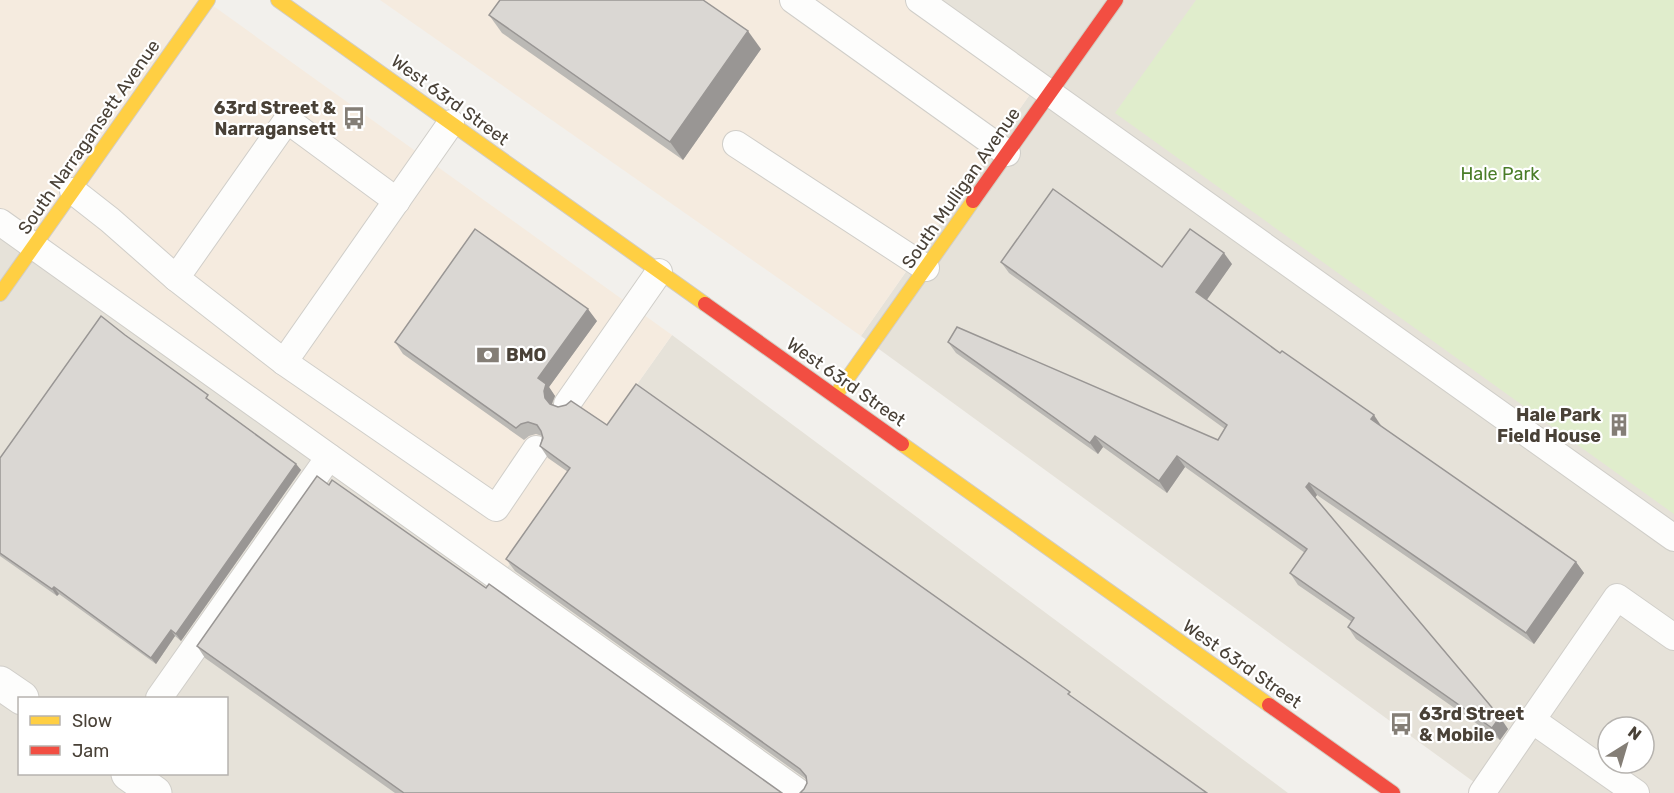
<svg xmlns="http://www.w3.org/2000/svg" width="1674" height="793" font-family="Rubik,sans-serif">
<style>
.residential{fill:#e6e2d9;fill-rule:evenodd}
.commercial{fill:#f5ebdf}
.park{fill:#e0edcc}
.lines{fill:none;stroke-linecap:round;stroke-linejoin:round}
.lane-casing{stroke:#d0cec9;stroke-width:28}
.street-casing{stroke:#d0cec9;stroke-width:35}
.slow-casing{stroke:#d2cdc3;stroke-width:16}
.jam-casing{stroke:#d2cdc3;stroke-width:16}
.lane{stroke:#fdfdfc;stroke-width:26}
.street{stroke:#fdfdfc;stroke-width:33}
.slow{stroke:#ffcf43;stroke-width:14}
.jam{stroke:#f24e42;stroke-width:14}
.wall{fill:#bbb9b5}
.shaded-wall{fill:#999694}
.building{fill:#dad7d3;stroke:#999694;stroke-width:1.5}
.labels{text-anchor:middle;stroke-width:4.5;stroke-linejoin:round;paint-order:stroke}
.street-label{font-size:18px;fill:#494137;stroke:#fff}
.poi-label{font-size:18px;font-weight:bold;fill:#494137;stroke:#fff;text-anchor:end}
.park-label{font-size:18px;fill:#4a7d28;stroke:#fff}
</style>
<rect width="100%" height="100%" fill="#f2f0ec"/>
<g class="residential">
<path d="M904 0H1674V793H1489L861 336 1033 90ZM1608 727H1644V763H1608Z"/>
<path d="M0 211 503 573 672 335 1288 793H0ZM20 698H226V774H20Z"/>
</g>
<g class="commercial">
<path d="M0 0H205L672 335 503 573 0 211Z"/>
<path d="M380 0H904L1033 90 861 336Z"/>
</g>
<path class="park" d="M1196 0H1674V514L1115 113Z"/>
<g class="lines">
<g class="lane-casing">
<g id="lane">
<path d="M793 0 1007 153"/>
<path d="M919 0 1674 538"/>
<path d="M736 144 926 268"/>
<path d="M73 191 110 220 176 278"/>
<path d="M397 201 287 120 176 278 284 362 496 508 536 449"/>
<path d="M0 222 800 793"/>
<path d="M284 362 451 123"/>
<path d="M567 404 659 272"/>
<path d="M159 698 329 457"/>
<path d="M1532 720 1617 597 1674 637"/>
<path d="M1482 793 1532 720 1636 793"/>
</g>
</g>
<g class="street-casing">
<g id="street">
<path d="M0 683 22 698"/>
<path d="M128 774 155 793"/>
</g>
</g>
<g class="slow-casing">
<g id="slow">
<path d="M278 0 705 304"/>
<path d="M0 294 208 0"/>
<path d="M835 396 973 201"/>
<path d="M902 444 1269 705"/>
</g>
</g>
<g class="jam-casing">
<g id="jam">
<path d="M973 201 1116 0"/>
<path d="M705 304 902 444"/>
<path d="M1269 705 1393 793"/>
</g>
</g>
<use href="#lane" class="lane"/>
<use href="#street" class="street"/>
<use href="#slow" class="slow"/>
<use href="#jam" class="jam"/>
</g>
<g class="wall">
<path d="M489 15 761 49 683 160 502 33Z"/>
<path d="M1001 262 1162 267 1232 264 1206 300 1382 427 1576 562 1584 573 1534 644 1317 495 1315 498 1508 729 1500 740 1356 639 1348 627 1352 622 1298 585 1290 573 1305 553 1185 467 1167 493 1103 447 1098 454 956 353 948 342 1218 440 1225 429 1009 273Z"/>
<path d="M597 321 549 387 555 396 552 405 607 425 1070 692 804 789 807 783 806 779 515 571 506 559 568 472 548 458 540 446 542 436 536 434 529 436 524 440 403 354 395 342Z"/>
<path d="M125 335 212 402 296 464 301 470 181 641 175 636 156 664 59 594 57 596 0 556V458Z"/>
<path d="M329 485 782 793H395L205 658 197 646Z"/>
</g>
<g class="shaded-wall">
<path d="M748 31 761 49 683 160 670 142Z"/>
<path d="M1224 253 1232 264 1204 304 1196 292Z"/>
<path d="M588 309 597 321 549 387 555 396 552 403 553 410 545 398 538 378Z"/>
<path d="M1374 415 1382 427 1371 419Z"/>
<path d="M1095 436 1103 447 1098 454 1090 443Z"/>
<path d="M1177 456 1185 467 1167 493 1159 481Z"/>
<path d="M296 464 301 470 181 641 176 634Z"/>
<path d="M1309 483 1317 495 1314 499 1306 487Z"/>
<path d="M1576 562 1584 573 1534 644 1526 633Z"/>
<path d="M54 587 59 594 57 596 52 589Z"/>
<path d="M171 630 175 636 156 664 151 658Z"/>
<path d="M1500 717 1508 729 1500 740 1492 728Z"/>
</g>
<g class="building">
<path d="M500 0H703L748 31 670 142 489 15Z"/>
<path d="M1053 189 1162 267 1190 229 1224 253 1196 292 1280 353 1282 351 1374 415 1371 419 1576 562 1526 633 1309 483 1306 487 1500 717 1492 728 1348 627 1354 618 1290 573 1307 549 1177 456 1159 481 1095 436 1090 443 948 342 957 327 1218 440 1227 425 1001 262Z"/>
<path d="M475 229 588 309 538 378 546 384 544 391 545 398 550 404 558 407 566 405 571 401 607 425 636 384 1070 692 1068 694 1207 793H800L804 789 807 783 806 776 800 769 506 559 570 468 540 446 543 438 541 431 537 425 528 422 521 424 516 428 395 342Z"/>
<path d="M101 316 125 335 208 395 206 398 296 464 176 634 171 630 151 658 54 587 52 589 0 553V458Z"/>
<path d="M317 476 329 485 332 480 486 588 489 584 782 793H404L197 646Z"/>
</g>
<defs>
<g id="bus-bare" transform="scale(1.8)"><path d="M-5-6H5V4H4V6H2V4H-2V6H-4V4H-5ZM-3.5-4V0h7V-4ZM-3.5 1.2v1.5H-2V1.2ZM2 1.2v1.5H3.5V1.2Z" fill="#847e76" stroke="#fff" stroke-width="2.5" paint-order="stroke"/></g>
<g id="bank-bare" transform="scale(1.8)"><path d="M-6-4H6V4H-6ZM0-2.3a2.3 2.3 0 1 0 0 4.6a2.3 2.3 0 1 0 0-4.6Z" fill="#847e76" stroke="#fff" stroke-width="2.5" paint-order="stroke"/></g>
<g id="building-bare" transform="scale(1.8)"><path d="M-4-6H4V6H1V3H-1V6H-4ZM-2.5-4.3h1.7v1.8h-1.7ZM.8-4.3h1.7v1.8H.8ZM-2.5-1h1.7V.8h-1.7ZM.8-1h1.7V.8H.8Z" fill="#847e76" stroke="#fff" stroke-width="2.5" paint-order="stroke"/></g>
</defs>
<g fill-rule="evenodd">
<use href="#bus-bare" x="354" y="118"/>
<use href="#bank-bare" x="488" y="355"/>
<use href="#building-bare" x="1619" y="425"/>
<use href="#bus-bare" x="1401" y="724"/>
</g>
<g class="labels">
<g class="street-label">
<text transform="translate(450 100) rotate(36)" y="6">West 63rd Street</text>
<text transform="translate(89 137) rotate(-55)" y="6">South Narragansett Avenue</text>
<text transform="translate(961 188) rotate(-55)" y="6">South Mulligan Avenue</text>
<text transform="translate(846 382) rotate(35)" y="6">West 63rd Street</text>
<text transform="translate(1242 664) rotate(35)" y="6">West 63rd Street</text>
</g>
<g class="poi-label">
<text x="336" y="114">63rd Street &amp;<tspan x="336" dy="21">Narragansett</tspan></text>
<text x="506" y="361" text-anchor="start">BMO</text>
<text x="1601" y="421">Hale Park<tspan x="1601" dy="21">Field House</tspan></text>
<text x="1419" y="720" text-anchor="start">63rd Street<tspan x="1419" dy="21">&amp; Mobile</tspan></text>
</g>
<g class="park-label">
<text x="1500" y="180">Hale Park</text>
</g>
</g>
<rect x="18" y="697" width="210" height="78" fill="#ffffff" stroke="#b6b3af" stroke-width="1.5"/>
<rect x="30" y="716" width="30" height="9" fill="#ffcf43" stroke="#b6b3af" stroke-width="1.5"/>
<text x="72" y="727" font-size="18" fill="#494137">Slow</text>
<rect x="30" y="746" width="30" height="9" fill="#f24e42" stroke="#b6b3af" stroke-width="1.5"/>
<text x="72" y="757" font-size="18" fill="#494137">Jam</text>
<g transform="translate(1626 745) rotate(37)"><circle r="28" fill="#ffffff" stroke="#b6b3af" stroke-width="1.5"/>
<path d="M0-4.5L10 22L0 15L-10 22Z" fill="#847e76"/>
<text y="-9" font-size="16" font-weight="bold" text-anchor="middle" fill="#494137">N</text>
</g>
</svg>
